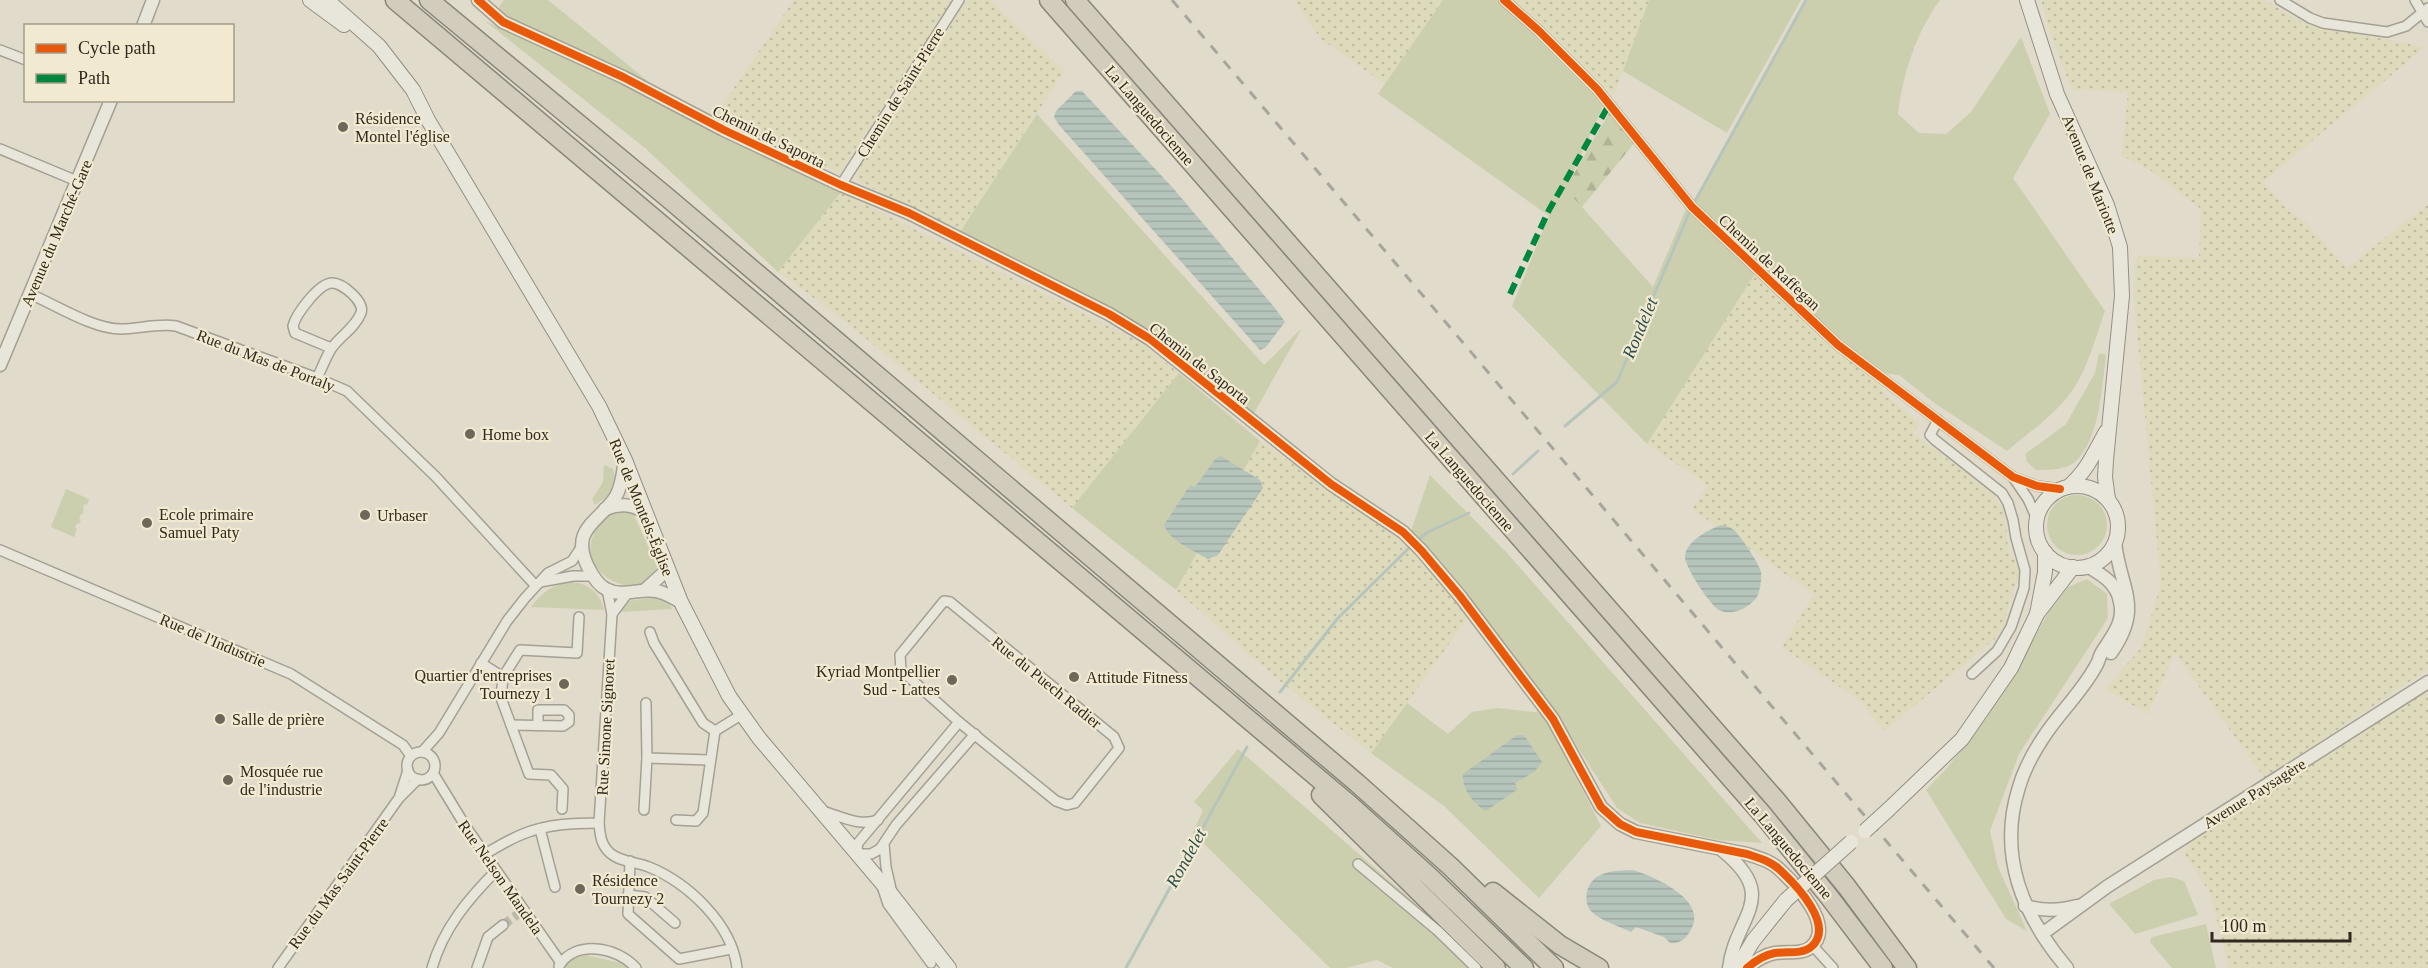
<svg xmlns="http://www.w3.org/2000/svg" width="2428" height="968" font-family="'Times New Roman',serif">
<style>
.farmland{fill:url(#farmland-dots)}
.green{fill:#cccfae}
.forest{fill:url(#forest-firs)}
.water{fill:url(#water-rules)}
.lines{fill:none;stroke-linecap:round;stroke-linejoin:round}
.stream{stroke:#b6c5bc;stroke-width:3}
.minor-tunnel{stroke:#bdb7a8;stroke-width:9;stroke-dasharray:9 4.5;stroke-linecap:butt}
.minor-casing{stroke:#a5a094;stroke-width:12}
.tertiary-casing{stroke:#a5a094;stroke-width:15}
.secondary-casing{stroke:#948f84;stroke-width:16}
.motorway-casing{stroke:#8a857a;stroke-width:21}
.minor{stroke:#e8e5db;stroke-width:9}
.tertiary{stroke:#e8e5db;stroke-width:12}
.secondary{stroke:#e8e5db;stroke-width:14}
.motorway{stroke:#d2ccbc;stroke-width:18}
.rail{stroke:#a7a59c;stroke-width:3;stroke-dasharray:10 10;stroke-linecap:butt}
.secondary-bridge-casing{stroke:#948f84;stroke-width:16;stroke-linecap:butt}
.secondary-bridge{stroke:#e8e5db;stroke-width:14}
.quiet{stroke:#00873e;stroke-width:6;stroke-dasharray:12 6;stroke-linecap:butt}
.cycleway-casing{stroke:#f1ead0;stroke-width:11}
.cycleway{stroke:#e8590c;stroke-width:8}
.poi-dot{fill:#6e675a;stroke:#f1ead0;stroke-width:2}
.labels{text-anchor:middle;stroke-width:4.5;stroke-linejoin:round;paint-order:stroke}
.street-label{font-size:16px;fill:#31291e;stroke:#f1ead0}
.poi-label{font-size:16px;fill:#31291e;stroke:#f1ead0;text-anchor:start}
.water-label{font-size:18px;font-style:italic;fill:#2e4f50;stroke:#f1ead0}
</style>
<defs>
<pattern id="farmland-dots" width="8" height="8" patternUnits="userSpaceOnUse" patternTransform="scale(1.5)"><rect width="8" height="8" fill="#dedabc"/><path d="M2 2h.1M6 6h.1" fill="none" stroke="#bfbba1" stroke-width="1.8" stroke-linecap="round"/></pattern>
<pattern id="forest-firs" width="22" height="20" patternUnits="userSpaceOnUse" patternTransform="scale(1.5)"><rect width="22" height="20" fill="#cccfae"/><path d="M5 1l3.5 6h-7zM16 11l3.5 6h-7z" fill="#b0b295"/></pattern>
<pattern id="water-rules" width="6" height="5" patternUnits="userSpaceOnUse" patternTransform="scale(1.5)"><rect width="6" height="5" fill="#b6c5bc"/><path d="M0 2.5h6" fill="none" stroke="#9da9a1"/></pattern>
</defs>
<rect width="100%" height="100%" fill="#e0dbca"/>
<g class="farmland">
<path d="M794 0H953L840 173 714 117Z"/>
<path d="M967 0H989L1064 71 960 232 858 181 857 171Z"/>
<path d="M1294 0H1443L1385 84 1321 39Z"/>
<path d="M1513 0H1649L1614 95Z"/>
<path d="M2041 0H2265L2303 23 2425 47 2263 182 2289 211 2306 222 2347 268 2428 204V669L2265 779 2175 653 2148 714 2105 689 2142 647 2161 584 2134 301 2135 266 2137 256 2199 258 2201 209 2150 170 2122 156 2128 92 2072 90 2050 32Z"/>
<path d="M841 192 1141 342 1179 373 1072 508 840 317 778 272Z"/>
<path d="M1756 272 1878 380 1885 395 1920 423 1913 433 1990 491 2005 510 2008 549 2020 570 2006 616V622L1994 640 1884 731 1860 701 1782 647 1814 594 1692 509 1708 485 1647 444Z"/>
<path d="M1260 441 1408 544 1469 616 1371 753 1281 682 1176 590Z"/>
<path d="M2428 690V968H2229L2210 893 2184 853 2189 841 2232 815 2246 809 2273 789Z"/>
</g>
<g class="green">
<path d="M504 0H548L649 82 503 17 499 7Z"/>
<path d="M1443 0H1503L1529 23 1604 104 1566 189 1653 287 1686 209 1756 272 1647 444 1512 306 1549 216 1378 94Z"/>
<path d="M1649 0H1801L1727 133 1623 71Z"/>
<path d="M1806 0H1940C1916 33 1903 73 1898 114L1919 133 1946 134 1971 112 2021 37 2050 114 2013 178 2105 311C2095 339 2087 372 2069 395 2052 417 2027 434 2007 451L1933 402 1899 375 1880 373 1817 319 1695 204Z"/>
<path d="M485 21 620 82 841 192 778 272 645 148Z"/>
<path d="M1037 114 1264 365 1302 328 1253 415 1154 335 960 232Z"/>
<path d="M2099 353 2106 355C2102 386 2100 438 2076 461 2067 470 2048 470 2036 470L2027 462 2025 454 2066 424 2095 373Z"/>
<path d="M1179 373 1260 441 1176 590 1072 508Z"/>
<path d="M604 465 613 469C619 486 609 496 595 505L592 499 603 482Z"/>
<path d="M1430 475 1508 554 1762 843 1718 840 1640 823 1617 808 1558 717 1478 609 1411 531Z"/>
<path d="M66 489 89 499 87 505 84 504 83 514H81L79 518 81 520 79 524 77 523 75 528 77 529 74 537 51 527Z"/>
<circle cx="2077" cy="525" r="30"/>
<path d="M632 511 657 566C654 612 550 572 608 515Z"/>
<path d="M2087 579 2107 594 2108 618 2019 754 1990 831 1998 867 2027 931 2006 919 1926 790 1947 768 1986 719 2050 610 2068 587Z"/>
<path d="M568 582C587 582 599 591 604 610L531 607C542 593 550 586 568 582Z"/>
<path d="M651 598H660L668 601 672 609 621 612 628 601Z"/>
<path d="M1407 703 1448 734 1472 712 1498 708 1543 713 1601 826 1539 898 1444 806 1371 753Z"/>
<path d="M1238 749 1405 894 1481 968H1393L1377 960 1346 968H1330L1193 833 1203 810 1194 802Z"/>
<path d="M2171 877 2184 881 2198 915 2135 934 2109 904 2154 880Z"/>
<path d="M2206 924 2216 968H2172L2150 942 2152 937Z"/>
<path d="M585 955 626 964 628 968H564L569 959Z"/>
</g>
<path class="forest" d="M1611 110 1636 141 1582 207 1565 189Z"/>
<g class="water">
<path d="M1076 91H1082L1172 187 1275 308 1285 322 1266 347 1260 350 1059 125 1054 117 1056 111Z"/>
<path d="M1221 456 1260 480 1263 488 1218 555 1208 559C1195 551 1169 541 1164 525L1190 485 1195 487 1216 458Z"/>
<path d="M1722 525C1726 526 1730 527 1734 530 1741 537 1759 563 1761 572 1762 579 1760 589 1758 595 1752 607 1731 617 1719 610 1710 605 1684 566 1685 556 1686 541 1709 529 1722 525Z"/>
<path d="M1517 735H1524L1542 762 1534 772 1515 783 1518 789 1486 811C1474 805 1461 787 1463 774Z"/>
<path d="M1633 870C1656 877 1712 902 1689 933 1684 940 1679 944 1670 943L1664 937 1636 927 1631 932C1619 926 1598 920 1590 910 1586 904 1586 899 1587 892 1592 870 1615 871 1633 870Z"/>
</g>
<g class="lines">
<g class="stream">
<path d="M1694 203 1806 0"/>
<path d="M1565 426 1617 382 1690 211"/>
<path d="M1513 474 1538 451"/>
<path d="M1419 539 1428 532 1469 513"/>
<path d="M1280 692 1338 618 1411 546"/>
<path d="M1126 968 1247 747"/>
</g>
<path class="minor-tunnel" d="M503 925 524 910"/>
<g class="minor-casing">
<g id="minor">
<path d="M1504 0 1539 31 1597 89 1692 207 1838 345 2013 477 2037 486 2060 489"/>
<path d="M2280 0 2310 18 2323 23 2387 32 2406 26 2428 8"/>
<path d="M2415 0 2428 22"/>
<path d="M0 50 26 60"/>
<path d="M0 149 77 181"/>
<path d="M841 185 959 0"/>
<path d="M30 294C56 305 93 329 121 329 139 329 157 323 176 326L317 378 347 391 436 477 535 585"/>
<path d="M317 378C322 368 326 357 331 349 340 336 355 328 361 313 365 302 343 283 332 283 319 283 296 314 293 326L295 333 331 348"/>
<path d="M1938 420 1930 435 1935 440 2002 493 2008 503 2013 520 2016 538 2025 570 2024 588 2011 627 1997 651 1972 674"/>
<path d="M2013 477 2028 499 2037 519"/>
<path d="M0 550 291 674 403 745 411 756"/>
<path d="M540 582 573 576H593"/>
<path d="M607 589 612 614 599 823C600 835 601 845 610 853 620 862 637 862 649 867 688 883 732 924 737 968"/>
<path d="M944 601 950 602 1114 737 1119 748 1075 803 1067 805 1056 801 959 722 901 670 900 655Z"/>
<path d="M612 614 627 594"/>
<path d="M650 632 654 643 703 723 715 731 741 715"/>
<path d="M481 663 503 677 501 698 529 774 551 775 563 789 562 809"/>
<path d="M503 677 520 650 577 653 579 617"/>
<path d="M959 722 858 843 856 854H871L880 849 896 825 975 734"/>
<path d="M511 725 563 726 569 722V715L564 710H538V725"/>
<path d="M422 752 439 733 507 621 525 598 548 573 572 561 582 546"/>
<circle cx="421" cy="766" r="14"/>
<path d="M647 758 709 760"/>
<path d="M433 773 466 827 561 963"/>
<path d="M400 795 408 770"/>
<path d="M644 810 647 758 646 703"/>
<path d="M822 811C841 816 859 827 878 820"/>
<path d="M676 820 696 821 703 813 715 731"/>
<path d="M540 829 555 887"/>
<path d="M884 844 886 867 892 893"/>
<path d="M485 854C497 847 510 839 523 834 547 824 574 823 599 823"/>
<path d="M630 861 628 914 679 959 731 949"/>
<path d="M1358 864 1438 931 1476 968"/>
<path d="M882 886 888 904 931 963"/>
<path d="M628 895 645 897 675 923"/>
<path d="M1813 946 1833 968"/>
<path d="M559 966C575 939 618 947 636 968"/>
<path d="M278 968 399 798 418 779"/>
<path d="M432 968C443 929 468 899 496 871"/>
<path d="M477 968 488 937 503 925"/>
</g>
</g>
<g class="tertiary-casing">
<g id="tertiary">
<path d="M478 0 503 22 623 77 724 130 841 185 909 213 1109 314 1150 339 1331 484 1403 532 1421 550 1460 596 1553 719 1601 807 1620 824 1636 832 1747 854C1759 858 1771 861 1780 870 1796 885 1836 926 1811 947 1801 955 1787 951 1775 953 1764 955 1755 961 1747 968"/>
<path d="M143 26 153 0"/>
<path d="M0 365 111 100"/>
<path d="M625 460C623 472 622 486 616 496 600 522 569 528 588 567 592 575 598 585 606 589 622 598 639 588 656 591 665 592 673 598 681 602"/>
<path d="M605 509C619 504 631 503 644 512"/>
<path d="M645 590 668 569"/>
<path d="M2111 653C2144 606 2120 590 2115 542"/>
<path d="M1723 851C1781 898 1735 916 1729 968"/>
<path d="M2025 906C2044 911 2057 911 2077 906"/>
<path d="M2042 934 2108 886 2428 682"/>
<path d="M2067 968C2023 916 1997 856 2019 787 2024 770 2033 753 2043 738 2059 713 2083 691 2097 664 2099 660 2100 655 2102 652 2112 636 2125 622 2120 602 2117 583 2102 575 2087 566"/>
</g>
</g>
<g class="secondary-casing">
<g id="secondary">
<path d="M310 0 344 25"/>
<path d="M327 0 379 46 413 90 428 120 599 406 625 460 681 602 729 696 759 738 892 895 949 968"/>
<path d="M2027 0 2057 94 2107 205 2120 247 2122 296 2106 460 2105 477 2108 499"/>
<circle cx="2077" cy="527" r="41"/>
<path d="M2068 487C2087 471 2094 453 2106 432"/>
<path d="M2037 614 2045 572V552"/>
<path d="M1889 809 1962 739 2011 668 2037 614 2073 567"/>
<path d="M1737 968 1753 941 1786 900"/>
</g>
</g>
<g class="motorway-casing">
<g id="motorway">
<path d="M395 0 1350 805 1431 878 1524 968"/>
<path d="M429 0 668 198 1357 783 1451 867 1554 968"/>
<path d="M1049 0 1763 815 1830 898 1883 968"/>
<path d="M1075 0 1776 800 1847 887 1907 968"/>
<path d="M1321 795 1496 968"/>
<path d="M1493 892 1560 945 1599 968"/>
</g>
</g>
<use href="#minor" class="minor"/>
<use href="#tertiary" class="tertiary"/>
<use href="#secondary" class="secondary"/>
<use href="#motorway" class="motorway"/>
<path class="rail" d="M1172 0 1994 968"/>
<g class="secondary-bridge-casing">
<g id="secondary-bridge">
<path d="M1865 831 1889 809"/>
<path d="M1786 900 1851 842"/>
</g>
</g>
<use href="#secondary-bridge" class="secondary-bridge"/>
<path class="quiet" d="M1510 294 1549 210 1609 105"/>
<g class="cycleway-casing">
<g id="cycleway">
<path d="M478 0 503 22 623 77 724 130 841 185 909 213 1109 314 1150 339 1331 484 1403 532 1421 550 1460 596 1553 719 1601 807 1620 824 1636 832 1747 854C1759 858 1771 861 1780 870 1796 885 1836 926 1811 947 1801 955 1787 951 1775 953 1764 955 1755 961 1747 968"/>
<path d="M1504 0 1539 31 1597 89 1692 207 1838 345 2013 477 2037 486 2060 489"/>
</g>
</g>
<use href="#cycleway" class="cycleway"/>
</g>
<g class="poi-dot">
<circle cx="343" cy="127" r="6"/>
<circle cx="470" cy="434" r="6"/>
<circle cx="365" cy="515" r="6"/>
<circle cx="147" cy="523" r="6"/>
<circle cx="1074" cy="677" r="6"/>
<circle cx="952" cy="680" r="6"/>
<circle cx="564" cy="684" r="6"/>
<circle cx="220" cy="719" r="6"/>
<circle cx="228" cy="780" r="6"/>
<circle cx="580" cy="889" r="6"/>
</g>
<g class="labels">
<g class="street-label">
<text transform="translate(900 92) rotate(-58)" y="6">Chemin de Saint-Pierre</text>
<text transform="translate(1150 115) rotate(49)" y="6">La Languedocienne</text>
<text transform="translate(769 136) rotate(26)" y="6">Chemin de Saporta</text>
<text transform="translate(2091 174) rotate(68)" y="6">Avenue de Mariotte</text>
<text transform="translate(56 233) rotate(-67)" y="6">Avenue du Marché-Gare</text>
<text transform="translate(1770 262) rotate(43)" y="6">Chemin de Raffegan</text>
<text transform="translate(266 360) rotate(21)" y="6">Rue du Mas de Portaly</text>
<text transform="translate(1200 363) rotate(38)" y="6">Chemin de Saporta</text>
<text transform="translate(1470 481) rotate(49)" y="6">La Languedocienne</text>
<text transform="translate(642 507) rotate(68)" y="6">Rue de Montels-Église</text>
<text transform="translate(213 640) rotate(23)" y="6">Rue de l'Industrie</text>
<text transform="translate(1047 682) rotate(39)" y="6">Rue du Puech Radier</text>
<text transform="translate(605 727) rotate(-87)" y="6">Rue Simone Signoret</text>
<text transform="translate(2254 793) rotate(-32)" y="6">Avenue Paysagère</text>
<text transform="translate(1789 848) rotate(50)" y="6">La Languedocienne</text>
<text transform="translate(501 877) rotate(55)" y="6">Rue Nelson Mandela</text>
<text transform="translate(338 883) rotate(-54)" y="6">Rue du Mas Saint-Pierre</text>
</g>
<g class="poi-label">
<text x="355" y="124">Résidence<tspan x="355" dy="18">Montel l'église</tspan></text>
<text x="482" y="440">Home box</text>
<text x="159" y="520">Ecole primaire<tspan x="159" dy="18">Samuel Paty</tspan></text>
<text x="377" y="521">Urbaser</text>
<text x="940" y="677" text-anchor="end">Kyriad Montpellier<tspan x="940" dy="18">Sud - Lattes</tspan></text>
<text x="552" y="681" text-anchor="end">Quartier d'entreprises<tspan x="552" dy="18">Tournezy 1</tspan></text>
<text x="1086" y="683">Attitude Fitness</text>
<text x="232" y="725">Salle de prière</text>
<text x="240" y="777">Mosquée rue<tspan x="240" dy="18">de l'industrie</tspan></text>
<text x="592" y="886">Résidence<tspan x="592" dy="18">Tournezy 2</tspan></text>
</g>
<g class="water-label">
<text transform="translate(1640 328) rotate(-67)" y="6">Rondelet</text>
<text transform="translate(1186 858) rotate(-61)" y="6">Rondelet</text>
</g>
</g>
<rect x="24" y="24" width="210" height="78" fill="#f1ead0" stroke="#a49d89" stroke-width="1.5"/>
<rect x="36" y="44" width="30" height="9" fill="#e8590c" stroke="#a49d89" stroke-width="1.5"/>
<text x="78" y="54" font-size="18" fill="#31291e">Cycle path</text>
<rect x="36" y="74" width="30" height="9" fill="#00873e" stroke="#a49d89" stroke-width="1.5"/>
<text x="78" y="84" font-size="18" fill="#31291e">Path</text>
<path d="M2212 932v9h138v-9" fill="none" stroke="#31291e" stroke-width="3"/>
<text x="2221" y="932" font-size="18" fill="#31291e" stroke="#f1ead0" stroke-width="4.5" paint-order="stroke">100 m</text>
</svg>
